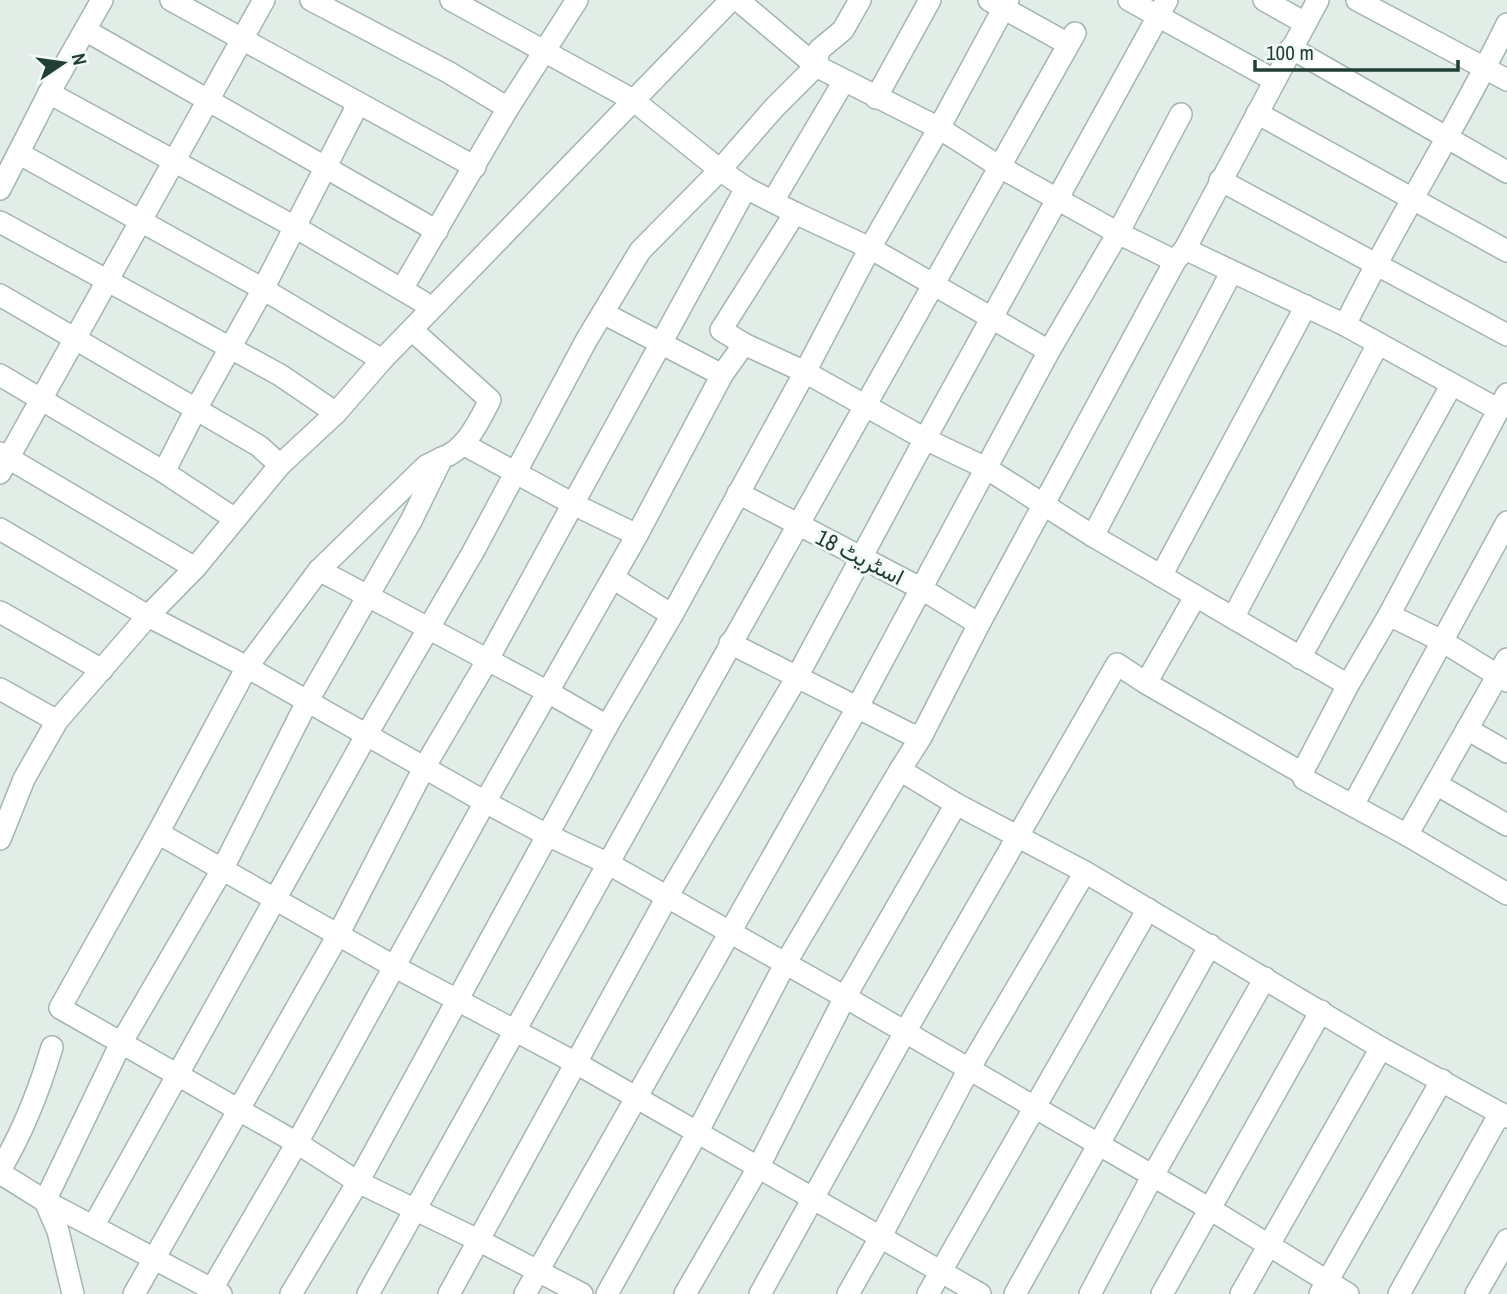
<svg xmlns="http://www.w3.org/2000/svg" width="1507" height="1294" font-family="'Archivo Narrow',Vazirmatn,sans-serif">
<style>
.lines{fill:none;stroke-linecap:round;stroke-linejoin:round}
.minor-casing{stroke:#a4b5af;stroke-width:24}
.minor{stroke:#fff;stroke-width:21}
.labels{text-anchor:middle;stroke-width:6;stroke-linejoin:round;paint-order:stroke}
.street-label{font-size:23px;fill:#213f36;stroke:#f3f9f6}
</style>
<rect width="100%" height="100%" fill="#e2ede8"/>
<g class="lines">
<g class="minor-casing">
<g id="minor">
<path d="M171 0 475 167"/>
<path d="M311 0 448 72 508 108"/>
<path d="M451 0 633 100 720 170 774 108 816 66 819 50 843 30 860 0"/>
<path d="M738 0 816 66 939 128 1000 167 1118 233 1175 261"/>
<path d="M989 0 1068 44"/>
<path d="M1129 0 1274 80"/>
<path d="M1264 0 1305 23"/>
<path d="M1318 0 1185 249 1175 261 979 624 921 737 900 770 956 804 1085 872 1381 1048 1507 1117"/>
<path d="M1357 0 1507 80"/>
<path d="M85 30 437 231"/>
<path d="M1291 48 1507 172"/>
<path d="M49 93 295 227 423 302"/>
<path d="M876 98 930 0"/>
<path d="M1257 113 1507 251"/>
<path d="M20 154 263 289 382 360"/>
<path d="M1220 180 1507 335"/>
<path d="M0 189 49 93 102 0"/>
<path d="M773 201 844 81"/>
<path d="M0 222 280 375 336 413"/>
<path d="M1185 249 1345 325 1499 410"/>
<path d="M402 289 508 108 577 0"/>
<path d="M0 295 259 446 280 465"/>
<path d="M603 313 722 375"/>
<path d="M1345 325C1395 223 1457 127 1507 24"/>
<path d="M744 344 805 372 925 439 986 468 1093 536 1348 685"/>
<path d="M0 375 164 472 235 519"/>
<path d="M1507 394 1389 615 1348 685 1302 773 1304 779 1407 835 1507 894"/>
<path d="M463 444 573 504 637 535"/>
<path d="M0 453 195 568"/>
<path d="M442 458 426 466 319 570 247 667 158 833 60 1008 297 1143 358 1182 478 1240 582 1294"/>
<path d="M164 472 196 409 263 289 358 104"/>
<path d="M0 473 264 0"/>
<path d="M738 493 922 589 979 624"/>
<path d="M0 529 148 616 247 667 485 802 547 835 609 864 845 997 1210 1209 1348 1294"/>
<path d="M1093 536 1231 273"/>
<path d="M319 570 548 692 607 726"/>
<path d="M1161 576 1306 306"/>
<path d="M613 578 672 615"/>
<path d="M0 612 102 670"/>
<path d="M1389 615 1442 641 1507 681"/>
<path d="M1233 618 1378 344"/>
<path d="M730 643 910 734 921 737"/>
<path d="M1300 658 1452 384"/>
<path d="M1146 683 1302 773"/>
<path d="M0 689 57 721"/>
<path d="M1467 729 1507 752"/>
<path d="M1436 784 1507 825"/>
<path d="M1353 805 1507 522"/>
<path d="M158 833 395 967 576 1063 980 1294"/>
<path d="M1407 835 1507 659"/>
<path d="M0 839 24 779 57 721 148 616 195 568 280 465 336 413 382 360 731 0"/>
<path d="M0 1170C24 1130 39 1091 52 1047"/>
<path d="M0 1173 45 1201 221 1294"/>
<path d="M94 1225 367 734 473 552 587 339 640 251 720 170 746 188 795 213 870 248 1049 351"/>
<path d="M73 1294 58 1231 45 1201 120 1045 223 868 307 702 411 521 442 458C466 450 479 421 490 400L412 330"/>
<path d="M134 1294 338 935 425 766 487 661 746 188"/>
<path d="M209 1294 297 1143 485 802 637 535 722 375 744 344 721 330 795 213"/>
<path d="M291 1294 358 1182 607 726 672 615 805 372 870 248 939 128 1008 0"/>
<path d="M368 1294C602 873 838 452 1075 33"/>
<path d="M449 1294 667 897 797 677 925 439 1167 0"/>
<path d="M525 1294 857 708 1049 351 1118 233 1181 114"/>
<path d="M607 1294 697 1133 785 964 900 770"/>
<path d="M685 1294 758 1168 845 997 956 804"/>
<path d="M760 1294 905 1032 1117 664 1146 683 1195 597"/>
<path d="M848 1294 881 1236 969 1069 1085 872"/>
<path d="M928 1294 1148 909"/>
<path d="M1015 1294 1210 945"/>
<path d="M1090 1294 1152 1177 1265 978"/>
<path d="M1162 1294 1321 1011"/>
<path d="M1241 1294 1381 1048"/>
<path d="M1320 1294 1442 1080"/>
<path d="M1399 1294 1500 1113"/>
<path d="M1476 1294 1507 1240"/>
</g>
</g>
<use href="#minor" class="minor"/>
</g>
<g class="labels">
<g class="street-label">
<text transform="translate(860 557) rotate(27)" y="8">اسٹریٹ 18</text>
</g>
</g>
<g transform="translate(63 63) rotate(77)" stroke="#f3f9f6" stroke-width="5" paint-order="stroke">
<path d="M0-5L12 26L0 18L-12 26Z" fill="#213f36"/>
<text y="-10" font-size="19" font-weight="bold" text-anchor="middle" fill="#213f36">N</text>
</g>
<path d="M1255 60v10h203v-10" fill="none" stroke="#213f36" stroke-width="3.5"/>
<text x="1266" y="60" font-size="21" fill="#213f36" stroke="#f3f9f6" stroke-width="5" paint-order="stroke">100 m</text>
</svg>
